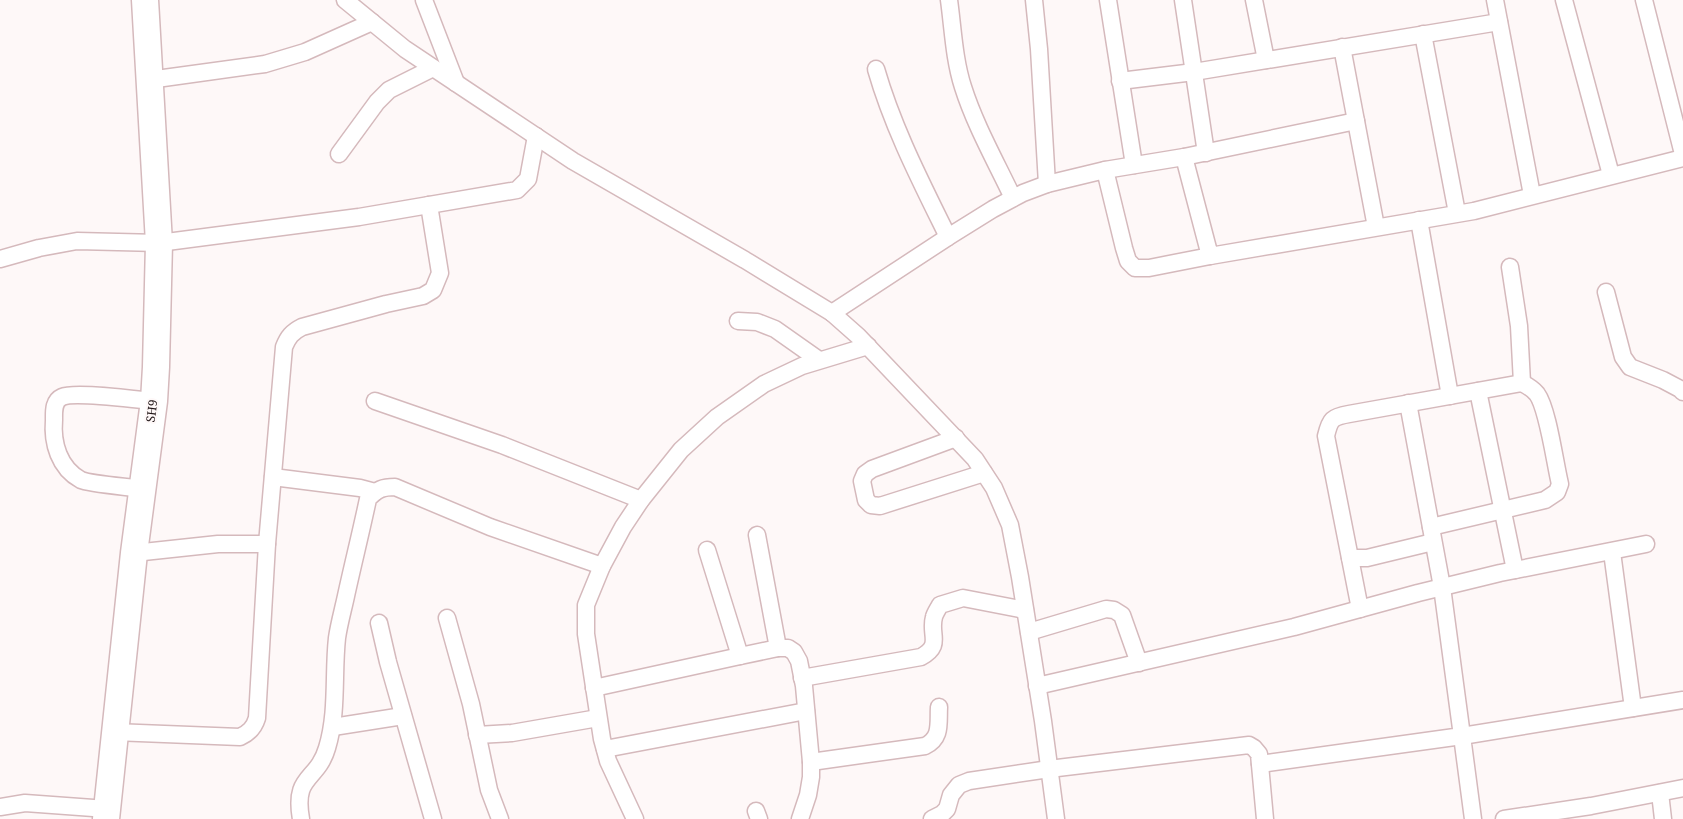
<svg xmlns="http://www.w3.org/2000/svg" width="1683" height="819" font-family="'Noto Serif',serif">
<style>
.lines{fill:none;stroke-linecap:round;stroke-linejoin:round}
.street-casing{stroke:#d5b9bc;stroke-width:19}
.primary-casing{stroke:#d5b9bc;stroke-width:29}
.street{stroke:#fff;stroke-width:16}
.primary{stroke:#fff;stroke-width:26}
.labels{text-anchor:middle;stroke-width:4;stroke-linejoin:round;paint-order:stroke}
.street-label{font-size:12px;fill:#1e1415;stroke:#fef8f8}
</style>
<rect width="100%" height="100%" fill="#fef8f8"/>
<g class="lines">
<g class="street-casing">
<g id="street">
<path d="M345 0 405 49 573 161 745 260 832 313 858 336 975 459 994 488 1010 525 1020 577 1043 721 1056 819"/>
<path d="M424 0 456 83"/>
<path d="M949 0C953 29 954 59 963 87 975 125 996 162 1013 198"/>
<path d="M1034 0 1039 49 1047 184"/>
<path d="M1108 0 1134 165"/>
<path d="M1183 0 1206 153"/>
<path d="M1254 0 1266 60"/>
<path d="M1495 0 1532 195"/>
<path d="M1564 0 1611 175"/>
<path d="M1644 0 1683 154"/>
<path d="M1423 34 1457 213"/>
<path d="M1342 47 1376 227"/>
<path d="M876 69C893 128 921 182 948 237"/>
<path d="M149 80 265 64 305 52 372 22"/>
<path d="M1120 81 1194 72 1499 22"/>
<path d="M339 154 377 102 389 90 433 68"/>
<path d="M1184 157 1356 121"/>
<path d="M1105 170 1124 248 1128 261 1135 268H1149L1210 256"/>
<path d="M1419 220 1450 396"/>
<path d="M0 259 39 248 77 241 159 243 359 217 517 190 528 179 536 136"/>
<path d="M1510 267 1519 326 1522 383"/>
<path d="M1606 292 1623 357 1630 367 1663 380 1680 389 1683 392"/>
<path d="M832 313 948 237 993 209 1023 193 1047 184 1105 170 1184 157 1210 256 1474 211 1683 158"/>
<path d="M738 321 757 322 775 329 819 360"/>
<path d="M1478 391 1515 570"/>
<path d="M375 401 502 445 641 500"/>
<path d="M956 438 872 469 865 474 862 481 866 500 871 505 880 506 984 473"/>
<path d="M273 477 360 488 375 492"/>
<path d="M142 489C130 487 90 484 81 480 59 468 52 443 54 420 54 412 53 401 62 397 75 391 136 400 154 401"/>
<path d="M757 535 778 648"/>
<path d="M707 550 740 656"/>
<path d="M1612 552 1633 708"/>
<path d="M134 553 218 544H267"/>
<path d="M1350 558H1367L1433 542"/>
<path d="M1360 609 1326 436C1330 419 1332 417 1349 414L1522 383C1528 386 1533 389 1537 394 1548 409 1555 464 1560 484L1557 492 1545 500 1431 527"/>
<path d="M447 618 471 704 489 790 500 819"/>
<path d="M379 623 388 662 433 819"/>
<path d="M1029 632 1106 609 1114 610 1122 615 1139 663"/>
<path d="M802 678 921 657C943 645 929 635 934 617 935 613 938 609 940 605L963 598 1025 610"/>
<path d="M1037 686 1294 627 1418 593 1500 573 1646 544"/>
<path d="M594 688 740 656 778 648H788L794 652 799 661 804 686 811 762V777L808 795 800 819"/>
<path d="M333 727 403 716"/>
<path d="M114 732 240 737C249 733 254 728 257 718L267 544 284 347C288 337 292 332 302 327L386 304 423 296 433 290 440 273 429 205"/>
<path d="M477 735 512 733 598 718"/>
<path d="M605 749 806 711"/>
<path d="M811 762 925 746C942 738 938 723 939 707"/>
<path d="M1260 764 1462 736 1442 587 1408 403"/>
<path d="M1660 793 1663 819"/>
<path d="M0 807 25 803 107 809"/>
<path d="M756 811 759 819"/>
<path d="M301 819C293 774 317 782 327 748 338 712 333 674 337 638 339 624 343 610 346 596 353 564 361 532 368 499 377 489 383 487 395 487L490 527 602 566"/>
<path d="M635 819 608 761 602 739 586 634V605L602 566 623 527 641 500 681 450 717 417 764 384 802 366 868 346"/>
<path d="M932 819 942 814 947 809 951 795 959 785 969 781 1049 769 1249 745 1254 748 1259 754 1265 819"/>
<path d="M1473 819 1462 736 1683 700"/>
<path d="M1504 819 1591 806 1683 788"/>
</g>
</g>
<g class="primary-casing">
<path id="primary" d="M106 819 134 553 154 401 156 367 159 243 145 0"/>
</g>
<use href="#street" class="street"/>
<use href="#primary" class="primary"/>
</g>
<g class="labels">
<g class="street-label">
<text transform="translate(152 411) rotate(-83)" y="4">SH9</text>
</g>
</g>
</svg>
